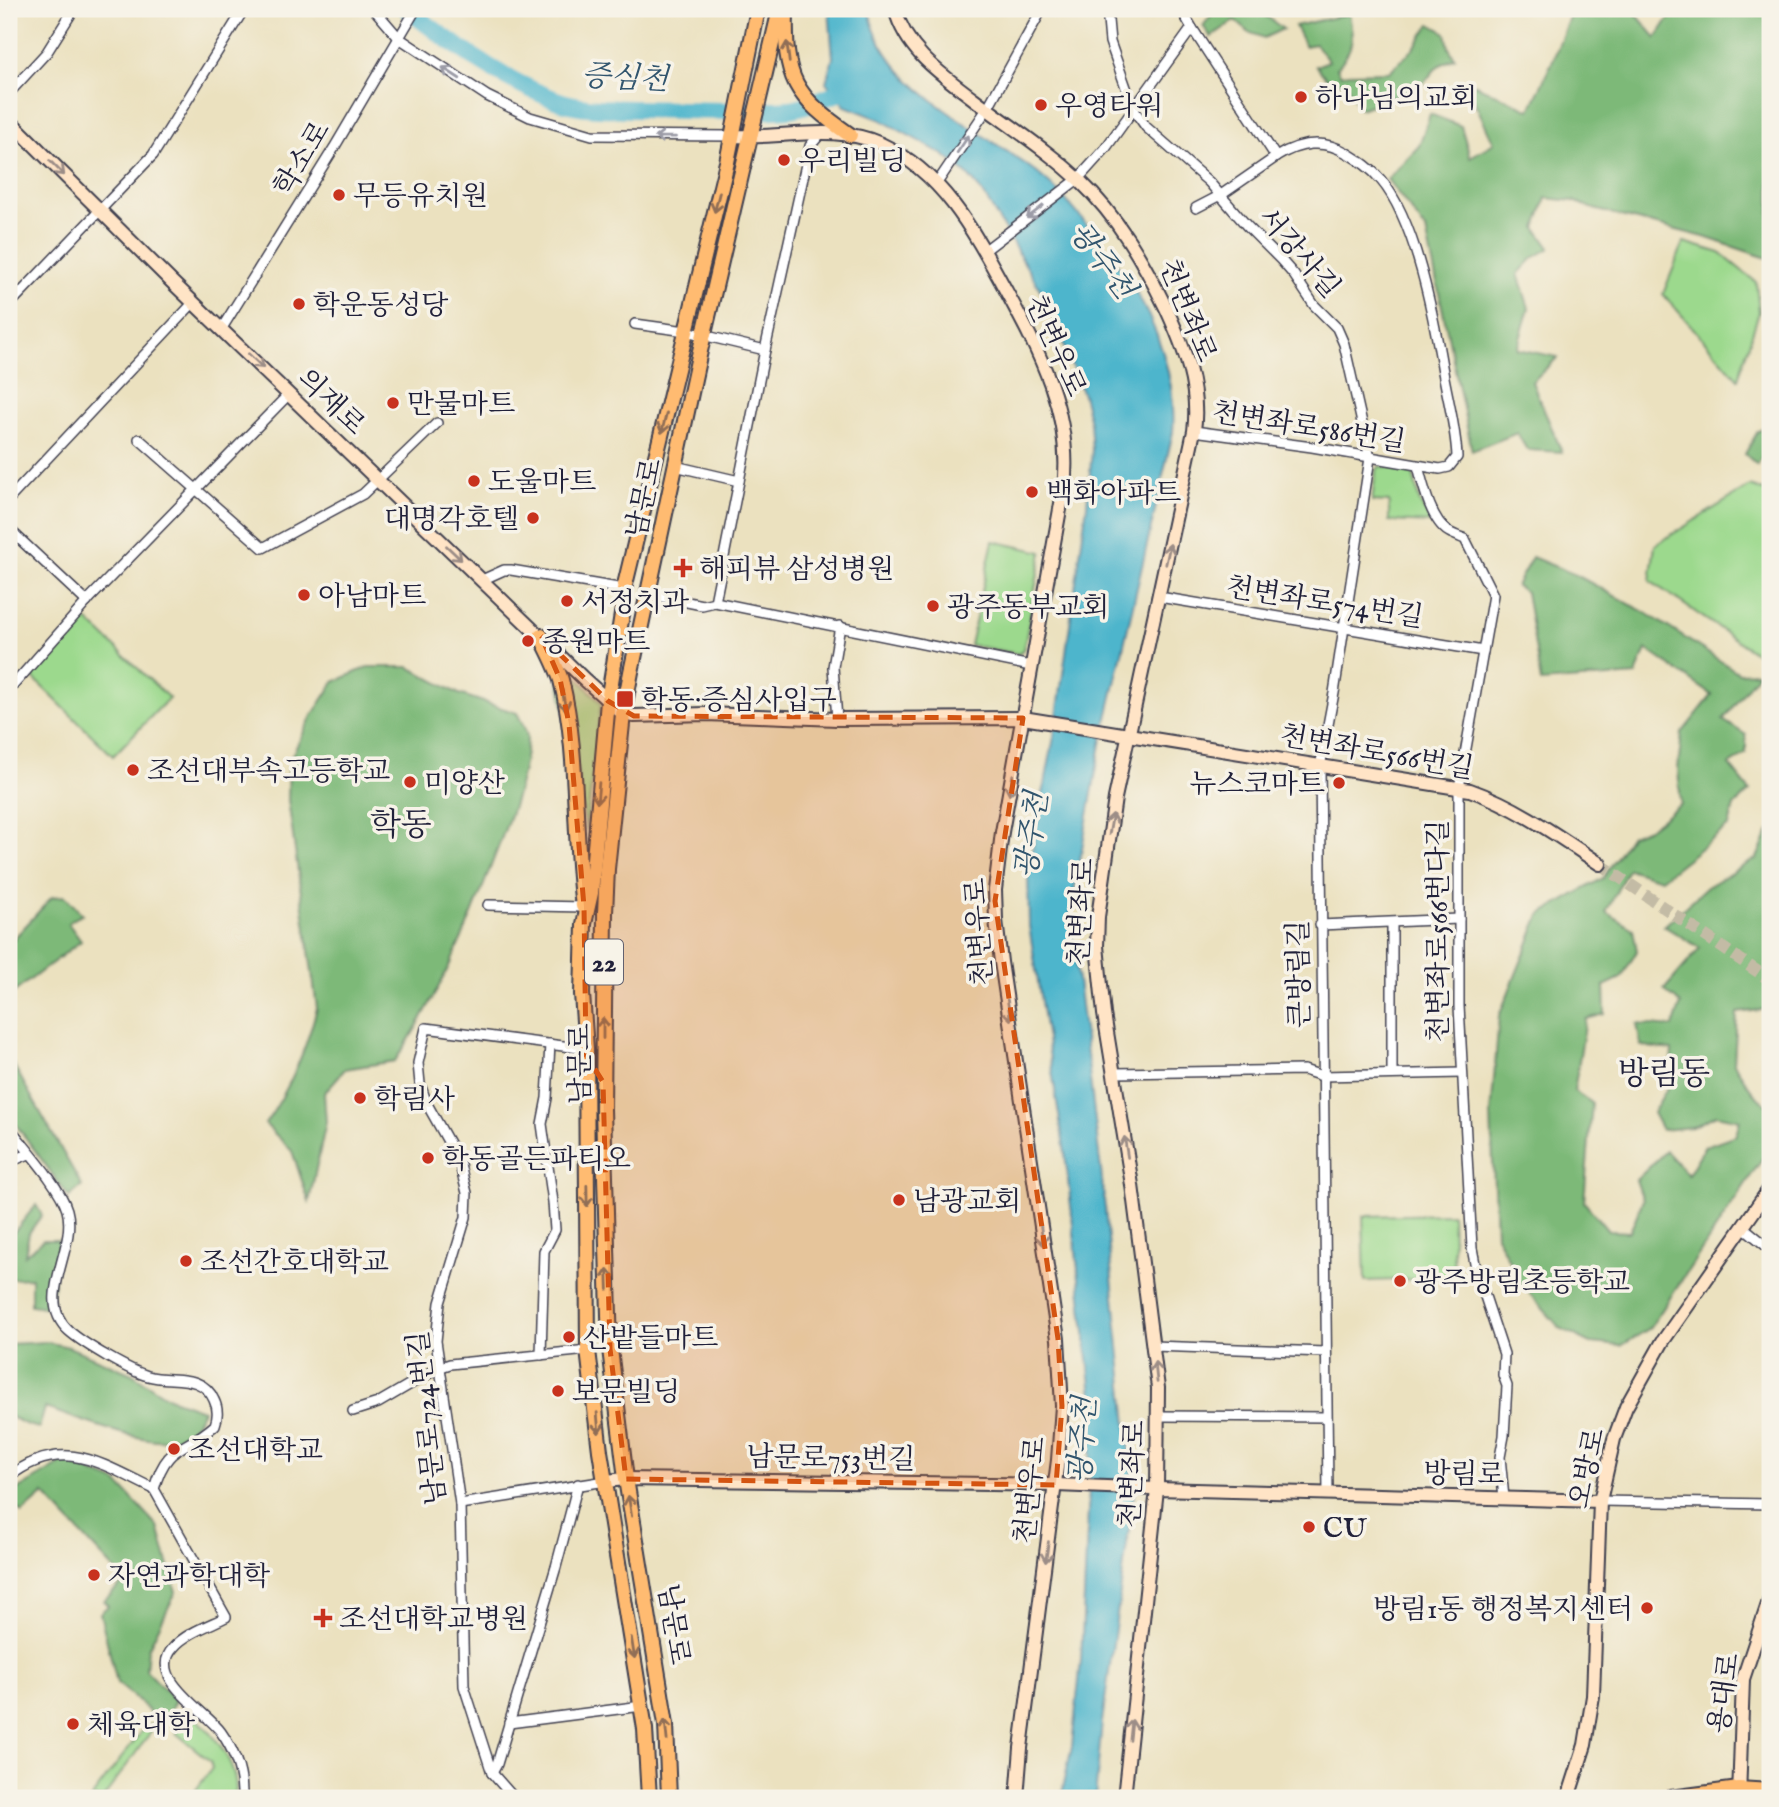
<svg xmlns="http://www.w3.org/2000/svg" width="1779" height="1807" font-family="'IM FELL English','Noto Serif KR',serif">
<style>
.green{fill:#9cd98d;stroke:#5f7e64;stroke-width:2}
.forest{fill:#7db978;stroke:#506e5a;stroke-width:2}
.water{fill:#4eb5cc;stroke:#386c84;stroke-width:2}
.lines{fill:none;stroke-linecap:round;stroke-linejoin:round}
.river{stroke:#4eb5cc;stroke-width:18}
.secondary-tunnel{stroke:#c3bba5;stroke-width:12;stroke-dasharray:12 6;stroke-linecap:butt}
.street-casing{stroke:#403f4f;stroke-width:12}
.secondary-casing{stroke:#403f4f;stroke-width:16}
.primary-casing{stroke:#403f4f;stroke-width:18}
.street{stroke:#fff;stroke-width:9}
.secondary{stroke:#ffe4c6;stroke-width:12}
.primary{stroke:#ffbb71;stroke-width:14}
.oneway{stroke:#906e56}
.oneway2{stroke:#9c9ca7}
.oneway3{stroke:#9c8d87}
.marked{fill:#d45411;fill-opacity:0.2;stroke:#d45411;stroke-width:5;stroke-dasharray:14 9;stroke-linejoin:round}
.poi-dot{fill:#c8321e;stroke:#f7f3e8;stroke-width:2.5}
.labels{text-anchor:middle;stroke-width:7;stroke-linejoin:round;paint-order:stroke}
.shield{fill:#f7f3e8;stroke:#62616f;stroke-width:2}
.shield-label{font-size:26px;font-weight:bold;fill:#22223b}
.poi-label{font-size:28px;fill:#22223b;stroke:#f7f3e8;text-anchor:start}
.street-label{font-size:28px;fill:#22223b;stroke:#f7f3e8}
.water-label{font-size:30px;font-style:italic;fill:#31556e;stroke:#f7f3e8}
.quarter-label{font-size:32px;fill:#22223b;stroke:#f7f3e8}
</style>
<rect width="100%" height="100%" fill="#f7f3e8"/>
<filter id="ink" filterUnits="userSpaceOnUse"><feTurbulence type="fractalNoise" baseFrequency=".0143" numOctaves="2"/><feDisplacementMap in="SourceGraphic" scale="14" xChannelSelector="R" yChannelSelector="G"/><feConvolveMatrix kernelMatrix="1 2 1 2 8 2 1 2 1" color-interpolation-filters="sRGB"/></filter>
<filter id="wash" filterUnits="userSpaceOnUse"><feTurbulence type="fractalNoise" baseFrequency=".00686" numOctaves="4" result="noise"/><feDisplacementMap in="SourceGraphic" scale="28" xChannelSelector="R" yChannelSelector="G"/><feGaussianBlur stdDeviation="1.57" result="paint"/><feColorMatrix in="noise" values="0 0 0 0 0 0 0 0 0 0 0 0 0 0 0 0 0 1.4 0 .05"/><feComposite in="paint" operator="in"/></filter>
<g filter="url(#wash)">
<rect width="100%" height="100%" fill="#ebe1bf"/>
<g class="green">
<path d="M1684 242 1720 253 1756 282 1759 312 1738 379 1663 294Z"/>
<path d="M1380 466 1412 470 1420 503 1432 523 1389 521V502L1372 501 1376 471Z"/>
<path d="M1750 486 1770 493V663L1650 581 1655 545Z"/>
<path d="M993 541 1042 552 1024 648 1019 654 970 645Z"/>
<path d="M80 621H88L169 698 113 756 29 674Z"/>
<path d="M553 651 601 703 586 830 578 777Z"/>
<path d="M1452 1214 1454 1278 1365 1281 1363 1216Z"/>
<path d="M189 1716H194C215 1735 241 1767 235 1798H190L212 1768 210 1761 176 1733Z"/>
<path d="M159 1721 103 1798H91L144 1728Z"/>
</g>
<g class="forest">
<path d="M1216 9H1257L1283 29 1264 38 1248 32 1235 20 1211 37 1203 26Z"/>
<path d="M1572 9H1632L1656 38 1673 12 1679 9H1770V259L1704 237 1594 209 1574 201 1546 198 1536 228 1550 248 1533 258 1518 274 1529 308 1517 349 1558 357 1532 382 1562 452 1527 450 1517 433 1472 451 1426 230 1387 179 1419 146 1430 114 1461 126 1470 157 1494 143 1466 84 1476 85 1530 110 1553 60Z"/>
<path d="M1349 14C1354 39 1354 48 1337 68L1341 75 1348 73 1389 72 1413 49 1430 24 1446 33 1449 48 1455 58 1438 66 1421 86 1360 109 1346 84 1327 79 1316 66 1329 61 1315 44 1305 46 1295 26Z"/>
<path d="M1770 425V445L1757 465 1745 454 1758 431Z"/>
<path d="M1532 557 1578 576 1648 614 1739 673 1759 672 1723 720 1746 735V753L1729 765 1750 791 1734 806 1729 826 1661 879 1628 869 1606 912 1633 929 1637 951 1621 978 1604 986 1605 1014 1586 1019 1574 1091 1592 1103 1584 1202 1608 1231 1630 1232 1643 1200 1636 1180 1666 1151 1688 1175 1705 1146 1736 1135 1740 1120 1716 1115 1692 1127 1662 1130 1653 1113 1670 1083 1672 1050 1641 1046 1637 1024 1673 1027 1681 1004 1664 990 1700 948 1664 926 1707 887 1757 858 1770 829V1006L1768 1009 1737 1013 1734 1064 1755 1095 1770 1108V1147L1650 1328 1621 1346 1591 1343 1560 1328 1520 1283 1496 1235 1491 1115 1499 1016 1540 915 1603 878 1631 835 1651 827 1681 804 1678 769 1682 733 1712 695 1646 649 1636 675 1541 682 1526 592 1516 586Z"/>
<path d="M368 667H409L459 694 517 713C521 721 527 730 527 738 526 776 508 822 494 858 468 928 438 998 395 1061L345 1069 324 1093 326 1122 309 1202 292 1151 265 1124C290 1089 306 1049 317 1008L288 800 289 761 312 716 334 682Z"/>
<path d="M65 896 82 914 68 923 81 941 9 996V944L52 897Z"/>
<path d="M9 1057 82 1186 69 1197 9 1115Z"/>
<path d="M36 1205 42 1215 29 1233 25 1255 43 1240H59L51 1308 31 1305V1278L9 1279V1238Z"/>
<path d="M46 1342 69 1347 132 1374 169 1398 203 1410C196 1424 189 1434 173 1439 147 1447 74 1417 45 1408L39 1428 27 1425 9 1416V1344Z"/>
<path d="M65 1461 117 1482 158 1527 176 1592 148 1649 146 1670 175 1700 168 1717 156 1719 139 1701 117 1683 100 1613 108 1606 104 1601 125 1581 44 1494 22 1513 19 1509 9 1518V1495Z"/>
</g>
<path class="water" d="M829 9H869C880 86 980 128 1036 172 1060 191 1079 214 1097 238 1108 252 1120 266 1129 281 1157 323 1177 381 1173 432L1101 744 1070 914 1101 1170 1134 1493 1102 1722 1095 1798H1061L1072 1746 1081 1660 1093 1404 1065 1153 1029 926 1028 871 1054 737 1087 505 1092 450 1090 422 1083 395 1048 303 983 193 968 175 944 155 879 119 845 106 826 82 833 58Z"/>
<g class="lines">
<path class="river" d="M407 9C453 45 501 79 556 100 582 110 613 108 641 109 690 110 741 113 790 109 811 107 838 88 856 90"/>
</g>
</g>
<g filter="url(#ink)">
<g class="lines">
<path class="secondary-tunnel" d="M1600 864 1770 980"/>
<g class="street-casing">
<g id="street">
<path d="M374 9 399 38 487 96 530 117 592 135 733 136"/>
<path d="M1107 9 1110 42 1134 110 1146 127 1209 182 1247 226 1281 260 1294 275 1314 305 1337 328 1344 344 1370 458 1334 693 1320 767 1328 1494"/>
<path d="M1181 9 1192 28 1276 157C1300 142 1323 139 1347 153 1360 161 1371 168 1381 180 1416 221 1434 319 1443 372 1448 400 1456 429 1457 457L1449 467 1440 469 1312 447 1194 431"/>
<path d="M9 93 47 52 74 9"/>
<path d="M937 183 987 109 1042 9"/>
<path d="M1196 208 1221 195 1276 157"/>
<path d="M984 251 1078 179 1105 149 1192 28"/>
<path d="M9 305 153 155 244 9"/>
<path d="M635 324 686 331 765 350 715 602"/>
<path d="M222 328 334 148 416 9"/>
<path d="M765 350 810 146 821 133"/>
<path d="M139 439 263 548 363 494 437 423"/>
<path d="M675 466 739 481"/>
<path d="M1418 466C1423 485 1431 521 1449 532 1454 535 1460 537 1465 539L1493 595 1459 788V1006L1472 1248 1476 1269 1504 1354 1503 1375 1507 1386 1504 1436 1500 1457 1504 1498"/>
<path d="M9 499 194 302"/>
<path d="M9 529 87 602"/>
<path d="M482 580 504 570H511L624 589"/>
<path d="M648 594 702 605 715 602 1031 666"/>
<path d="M1159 597 1483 651"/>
<path d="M9 690 91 597 289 394"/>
<path d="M837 719 833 667 840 626"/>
<path d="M488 905 584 907"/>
<path d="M1392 923V1074"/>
<path d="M1320 925 1459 919"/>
<path d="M1114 1073 1304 1070 1322 1076 1462 1073"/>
<path d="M9 1127C25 1148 60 1186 67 1210 78 1249 33 1299 69 1331 84 1344 130 1371 148 1376 171 1383 202 1372 214 1400 218 1408 218 1417 215 1425 184 1453 167 1442 154 1489L226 1617C210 1625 186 1633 174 1647 145 1677 206 1711 221 1732 235 1752 243 1775 242 1798"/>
<path d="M9 1162 29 1154"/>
<path d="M1742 1226 1770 1249"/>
<path d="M1153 1346 1325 1352"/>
<path d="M541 1355 544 1251 555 1230 553 1202 542 1124 547 1098 550 1044"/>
<path d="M353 1411 378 1403 438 1368 450 1364 588 1350"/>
<path d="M1159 1416 1326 1417"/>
<path d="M9 1477C62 1435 102 1464 154 1489"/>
<path d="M1600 1501 1770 1504"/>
<path d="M460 1504 606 1481"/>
<path d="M509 1723 642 1706"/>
<path d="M492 1773 497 1764 556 1567 578 1484"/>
<path d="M514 1798 492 1773 464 1686 460 1504 436 1341 440 1303 466 1217 467 1193 459 1161 427 1104 420 1084 418 1063 426 1028 586 1049"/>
</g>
</g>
<g class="secondary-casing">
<g id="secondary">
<path d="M895 9C906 51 941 74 974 99 1008 125 1049 151 1080 181 1118 217 1143 261 1166 308 1184 347 1200 388 1194 431L1115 798 1098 917 1097 946 1104 1014 1132 1185 1158 1388 1157 1489 1124 1798"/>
<path d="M9 120 172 282 585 680 623 714 634 716 706 714 837 719 1023 718 1470 790C1518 807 1558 836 1600 864"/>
<path d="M733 136C781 139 836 123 881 144 942 172 973 230 1004 287 1038 350 1073 413 1064 487L1002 832 995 890 996 920 1001 962 1058 1339 1062 1406 1058 1460 1021 1748 1017 1798"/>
<path d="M606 1481 626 1479 1056 1485 1157 1489 1600 1501"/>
<path d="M1568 1798 1585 1745 1593 1696 1600 1501 1614 1439 1626 1407 1663 1341 1770 1188"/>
<path d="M1739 1798 1743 1679 1770 1598"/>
</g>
</g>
<g class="primary-casing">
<g id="primary">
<path d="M786 10C784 79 794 96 850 135"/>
<path d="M541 636C548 650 556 665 561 680 579 750 573 833 583 906"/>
<path d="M649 1798 645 1729 600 1451 588 1350 586 1049 582 994 584 924 591 893 608 701 623 608 624 589 727 162 758 9"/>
<path d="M669 1798 666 1724 626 1479 610 1349 603 1109 605 913 607 869 623 714 631 672 700 351 780 9"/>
<path d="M1671 1798 1739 1789 1770 1791"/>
</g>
</g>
<use href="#street" class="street"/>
<use href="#secondary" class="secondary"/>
<use href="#primary" class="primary"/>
</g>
<defs><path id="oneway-shaft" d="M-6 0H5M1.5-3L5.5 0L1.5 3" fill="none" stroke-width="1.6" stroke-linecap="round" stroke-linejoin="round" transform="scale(1.75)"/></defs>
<g class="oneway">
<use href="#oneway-shaft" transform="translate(788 52) rotate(-97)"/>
<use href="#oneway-shaft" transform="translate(717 202) rotate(104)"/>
<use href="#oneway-shaft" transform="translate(664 423) rotate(104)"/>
<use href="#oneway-shaft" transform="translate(564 700) rotate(79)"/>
<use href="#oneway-shaft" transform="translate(598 793) rotate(95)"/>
<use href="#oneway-shaft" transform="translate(603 1028) rotate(-90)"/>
<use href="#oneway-shaft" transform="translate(587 1196) rotate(89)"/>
<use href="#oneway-shaft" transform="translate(608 1279) rotate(-92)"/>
<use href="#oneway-shaft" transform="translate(598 1423) rotate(85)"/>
<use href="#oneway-shaft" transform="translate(630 1506) rotate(-99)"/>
<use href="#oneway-shaft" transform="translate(633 1648) rotate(81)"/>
<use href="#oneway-shaft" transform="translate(666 1730) rotate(-96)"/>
</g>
<g class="oneway2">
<use href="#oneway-shaft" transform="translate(451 73) rotate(-147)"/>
<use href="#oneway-shaft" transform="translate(665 137) rotate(-179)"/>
<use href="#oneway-shaft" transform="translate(963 144) rotate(-56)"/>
<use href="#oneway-shaft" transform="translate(1035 212) rotate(142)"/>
</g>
<g class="oneway3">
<use href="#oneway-shaft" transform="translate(57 168) rotate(45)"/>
<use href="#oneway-shaft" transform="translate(256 361) rotate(44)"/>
<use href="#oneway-shaft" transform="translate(454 553) rotate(44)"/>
<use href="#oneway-shaft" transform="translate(1168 554) rotate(-78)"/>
<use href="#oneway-shaft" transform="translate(1011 785) rotate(100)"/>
<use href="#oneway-shaft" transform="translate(1111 824) rotate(-80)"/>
<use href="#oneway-shaft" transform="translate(1009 1010) rotate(81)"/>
<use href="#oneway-shaft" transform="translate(1126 1147) rotate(-99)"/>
<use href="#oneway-shaft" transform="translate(1042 1235) rotate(82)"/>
<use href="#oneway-shaft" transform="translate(1156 1372) rotate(-96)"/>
<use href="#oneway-shaft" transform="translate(1047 1552) rotate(98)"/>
<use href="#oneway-shaft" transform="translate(1131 1730) rotate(-84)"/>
</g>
</g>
<path class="marked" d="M541 636 608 701 634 716 1023 718 995 901 1058 1339 1062 1406 1056 1485 626 1479 610 1349 603 1082 586 1055 584 907 569 724 560 679Z"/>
<g class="poi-dot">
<circle cx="1301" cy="97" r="7"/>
<circle cx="1041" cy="105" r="7"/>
<circle cx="784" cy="160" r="7"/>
<circle cx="339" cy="195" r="7"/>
<circle cx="299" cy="304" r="7"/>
<circle cx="393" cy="403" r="7"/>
<circle cx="474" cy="481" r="7"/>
<circle cx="1032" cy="492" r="7"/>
<circle cx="533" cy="518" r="7"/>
<path d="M679.5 557.5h7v7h7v7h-7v7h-7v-7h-7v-7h7z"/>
<circle cx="304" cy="595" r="7"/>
<circle cx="567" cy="601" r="7"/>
<circle cx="933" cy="606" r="7"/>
<circle cx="528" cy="641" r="7"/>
<rect x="616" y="690" width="18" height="18" rx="3.5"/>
<circle cx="133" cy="770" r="7"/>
<circle cx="410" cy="782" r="7"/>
<circle cx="1339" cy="783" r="7"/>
<circle cx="360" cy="1098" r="7"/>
<circle cx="428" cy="1158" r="7"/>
<circle cx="899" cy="1200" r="7"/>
<circle cx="186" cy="1261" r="7"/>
<circle cx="1400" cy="1281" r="7"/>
<circle cx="569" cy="1337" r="7"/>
<circle cx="558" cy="1391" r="7"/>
<circle cx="174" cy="1449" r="7"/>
<circle cx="1309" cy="1527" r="7"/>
<circle cx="94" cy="1575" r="7"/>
<circle cx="1647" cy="1608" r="7"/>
<path d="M319.5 1607.5h7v7h7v7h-7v7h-7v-7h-7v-7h7z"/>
<circle cx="73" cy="1724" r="7"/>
</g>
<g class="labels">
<rect class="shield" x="585" y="939.5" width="38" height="45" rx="5"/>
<g class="shield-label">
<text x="604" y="971">22</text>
</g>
<g class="poi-label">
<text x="1315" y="107">하나님의교회</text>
<text x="1055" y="115">우영타워</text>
<text x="798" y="170">우리빌딩</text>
<text x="353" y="205">무등유치원</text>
<text x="313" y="314">학운동성당</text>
<text x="407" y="413">만물마트</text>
<text x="488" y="491">도울마트</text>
<text x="1046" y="502">백화아파트</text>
<text x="519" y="528" text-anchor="end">대명각호텔</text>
<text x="699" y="578">해피뷰 삼성병원</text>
<text x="318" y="605">아남마트</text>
<text x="581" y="611">서정치과</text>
<text x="947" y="616">광주동부교회</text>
<text x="542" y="651">종원마트</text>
<text x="641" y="709">학동·증심사입구</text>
<text x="147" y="780">조선대부속고등학교</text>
<text x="424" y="792">미양산</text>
<text x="1325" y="793" text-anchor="end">뉴스코마트</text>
<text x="374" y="1108">학림사</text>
<text x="442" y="1168">학동골든파티오</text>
<text x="913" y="1210">남광교회</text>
<text x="200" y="1271">조선간호대학교</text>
<text x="1414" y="1291">광주방림초등학교</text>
<text x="583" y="1347">산밭들마트</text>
<text x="572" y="1401">보문빌딩</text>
<text x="188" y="1459">조선대학교</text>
<text x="1323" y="1537">CU</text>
<text x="108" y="1585">자연과학대학</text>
<text x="1633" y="1618" text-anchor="end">방림1동 행정복지센터</text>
<text x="339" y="1628">조선대학교병원</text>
<text x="87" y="1734">체육대학</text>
</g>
<g class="street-label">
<text transform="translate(301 158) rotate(-59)" y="10">학소로</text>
<text transform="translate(1300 252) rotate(49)" y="10">서강사길</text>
<text transform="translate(1189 310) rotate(68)" y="10">천변좌로</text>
<text transform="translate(1057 345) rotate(66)" y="10">천변우로</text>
<text transform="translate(332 401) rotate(44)" y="10">의재로</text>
<text transform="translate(1309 426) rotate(9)" y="10">천변좌로586번길</text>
<text transform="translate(643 498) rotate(-78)" y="10">남문로</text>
<text transform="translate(1325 601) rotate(9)" y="10">천변좌로574번길</text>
<text transform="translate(1377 751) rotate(10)" y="10">천변좌로566번길</text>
<text transform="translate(1080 912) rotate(-87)" y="10">천변좌로</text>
<text transform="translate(1437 931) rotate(-90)" y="10">천변좌로566번다길</text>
<text transform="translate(978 932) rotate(-94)" y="10">천변우로</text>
<text transform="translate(1298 974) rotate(-91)" y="10">큰방림길</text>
<text transform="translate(579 1064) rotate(-90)" y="10">남문로</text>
<text transform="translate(426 1418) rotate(-96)" y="10">남문로724번길</text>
<text transform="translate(831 1457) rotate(1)" y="10">남문로753번길</text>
<text transform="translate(1586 1468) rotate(-78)" y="10">오방로</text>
<text transform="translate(1464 1473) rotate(1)" y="10">방림로</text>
<text transform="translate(1131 1474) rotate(-87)" y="10">천변좌로</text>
<text transform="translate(1029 1490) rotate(-84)" y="10">천변우로</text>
<text transform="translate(675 1624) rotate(81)" y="10">남문로</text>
<text transform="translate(1723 1693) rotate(-82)" y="10">용대로</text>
</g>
<g class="water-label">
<text transform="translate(625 77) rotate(3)" y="10">증심천</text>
<text transform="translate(1103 260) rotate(53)" y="10">광주천</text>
<text transform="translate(1031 835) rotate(-82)" y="10">광주천</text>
<text transform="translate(1082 1440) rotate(-86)" y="10">광주천</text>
</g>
<g class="quarter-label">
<text x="401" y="835">학동</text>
<text x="1664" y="1084">방림동</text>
</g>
</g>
<rect width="1779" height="1807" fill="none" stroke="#f7f3e8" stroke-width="35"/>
</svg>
